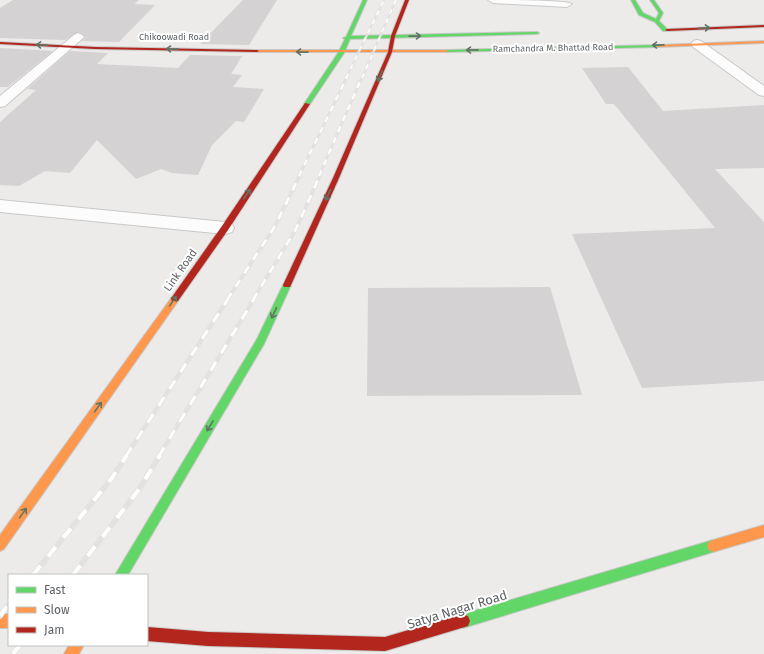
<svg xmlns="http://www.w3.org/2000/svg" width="764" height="654" font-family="'Fira Sans',sans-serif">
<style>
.building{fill:#d4d2d2}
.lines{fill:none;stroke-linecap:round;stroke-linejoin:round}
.street-casing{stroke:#cac9c9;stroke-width:2}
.fast-casing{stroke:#c7c8c8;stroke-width:2}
.slow-casing{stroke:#c7c8c8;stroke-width:2}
.jam-casing{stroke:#c7c8c8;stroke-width:2}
.street{fill:#fcfcfc;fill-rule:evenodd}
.fast{fill:#63d668;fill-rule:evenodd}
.slow{fill:#ff974d;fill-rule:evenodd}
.jam{fill:#b3261e;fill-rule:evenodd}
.rail-far4-casing{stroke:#e3e2e2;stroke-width:2.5}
.rail-far3-casing{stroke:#e3e2e2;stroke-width:3}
.rail-far2-casing{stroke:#e3e2e2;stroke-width:4}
.rail-far1-casing{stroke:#e3e2e2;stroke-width:4.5}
.rail-casing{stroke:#e3e2e2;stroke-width:5.5}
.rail-far4{stroke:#fff;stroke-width:1.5;stroke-dasharray:5;stroke-linecap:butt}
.rail-far3{stroke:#fff;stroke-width:2;stroke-dasharray:6;stroke-linecap:butt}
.rail-far2{stroke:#fff;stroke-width:2.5;stroke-dasharray:8;stroke-linecap:butt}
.rail-far1{stroke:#fff;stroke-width:3;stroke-dasharray:10;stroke-linecap:butt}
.rail{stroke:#fff;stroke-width:4;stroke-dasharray:12;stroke-linecap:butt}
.oneway{stroke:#607466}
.labels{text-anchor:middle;stroke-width:4;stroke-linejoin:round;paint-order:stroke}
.far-street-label{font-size:9px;fill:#5f6366;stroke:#fff}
.street-label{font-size:11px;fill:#5f6366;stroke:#fff}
.near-street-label{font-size:13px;fill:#5f6366;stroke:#fff}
</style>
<rect width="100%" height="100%" fill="#edebe9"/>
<g class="building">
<path d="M13 0H139L134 4 155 5 119 42 82 41 86 37 79 32 65 40 0 38V8Z"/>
<path d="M243 0H277L249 45 200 44Z"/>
<path d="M0 48 36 50 53 51 8 87H0Z"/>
<path d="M70 51 108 53 97 64 178 68 190 55 242 56 231 74 242 75 233 87 264 89 244 122 236 121 212 145 198 175 172 173 161 169 136 179 97 140 70 173 45 171 19 186 0 185V122L36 90 27 89Z"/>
<path d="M628 67 663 111 764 105V168L715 169 764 222V381L642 388 572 234 715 228 614 104H606L582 68Z"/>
<path d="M550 287 582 395 367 396 368 288Z"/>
</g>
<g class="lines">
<g class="street-casing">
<g id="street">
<path d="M488 0C501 0 567 0 572 4L567 7 493 3Z"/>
<path d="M78 33 82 35 84 37 82 39 5 106 0 107V96L74 35Z"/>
<path d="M697 40 701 41 764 86V96L759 95 693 47 691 44 693 41Z"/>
<path d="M0 200 225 222 232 224 234 228 232 232 225 234 0 212Z"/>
</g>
</g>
<g class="fast-casing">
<g id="fast">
<path d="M363 0H367L351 36 537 32 539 33 537 34 350 39 344 53 310 104 305 105 304 104 338 53 345 39 343 38 346 37Z"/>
<path d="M631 0H635L643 13 656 19 659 13 650 0H654L663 13 659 21 667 29V31H663L655 22 639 15Z"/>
<path d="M658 45 660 46V47L446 52 444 51 446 50Z"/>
<path d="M287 282 291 285 264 344 128 575H115L257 339 283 285Z"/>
<path d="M713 540 717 542 719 546 717 550 713 552 463 628 458 626 456 621 458 616 463 614Z"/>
</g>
</g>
<g class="slow-casing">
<g id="slow">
<path d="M764 41V43L658 47 656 46 658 45Z"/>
<path d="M255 50H446L448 51 446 52H257L255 51Z"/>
<path d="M175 296 179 299 178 301 4 549 0 551V535L172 297Z"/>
<path d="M764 525V537L713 552 709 550 707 546 709 542 713 540Z"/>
<rect x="0" y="614" width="9" height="14"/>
<path d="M69 645H84L79 654H64Z"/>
</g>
</g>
<g class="jam-casing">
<g id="jam">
<path d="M405 0H409L395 36 392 52 339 178 291 285 290 287H284L283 285 333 178 388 52 391 36Z"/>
<path d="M764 25V27L667 31 665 30 667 29Z"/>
<path d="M0 42 95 47 257 50 259 51 257 52 95 49 0 44Z"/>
<path d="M305 103 310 104 228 230 178 301H172L171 299 172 297 222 226Z"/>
<path d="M463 614 468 616 470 621 468 626 385 651 208 646 147 641V627L208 632 385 637Z"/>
</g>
</g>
<use href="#street" class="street"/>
<use href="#fast" class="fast"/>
<use href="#slow" class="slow"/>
<use href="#jam" class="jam"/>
<g class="rail-far4-casing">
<g id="rail-far4">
<path d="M346 78 384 0"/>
<path d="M362 78 396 0"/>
</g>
</g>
<g class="rail-far3-casing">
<g id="rail-far3">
<path d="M299 176 347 77"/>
<path d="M319 176 362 77"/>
</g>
</g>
<g class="rail-far2-casing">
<g id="rail-far2">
<path d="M227 300 275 226 300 175"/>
<path d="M253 300 296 229 320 175"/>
</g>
</g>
<g class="rail-far1-casing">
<g id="rail-far1">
<path d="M126 456 228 299"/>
<path d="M159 456 254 299"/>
</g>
</g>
<g class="rail-casing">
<g id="rail">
<path d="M33 575 112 478 127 455"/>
<path d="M73 575 140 488 160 455"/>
<path d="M0 616 9 604"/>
<path d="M13 654 20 645"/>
</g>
</g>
<use href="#rail-far4" class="rail-far4"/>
<use href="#rail-far3" class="rail-far3"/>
<use href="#rail-far2" class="rail-far2"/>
<use href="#rail-far1" class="rail-far1"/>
<use href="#rail" class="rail"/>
</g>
<defs><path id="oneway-shaft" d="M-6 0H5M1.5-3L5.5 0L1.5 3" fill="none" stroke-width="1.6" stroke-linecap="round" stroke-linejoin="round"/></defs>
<g class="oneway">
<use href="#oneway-shaft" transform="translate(704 28) rotate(-3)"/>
<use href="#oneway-shaft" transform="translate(415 36) rotate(-1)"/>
<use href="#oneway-shaft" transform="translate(42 45) rotate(-177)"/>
<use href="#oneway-shaft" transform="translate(658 45) rotate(179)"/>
<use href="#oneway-shaft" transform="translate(172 49) rotate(-179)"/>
<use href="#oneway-shaft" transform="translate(472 50) rotate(179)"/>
<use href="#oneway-shaft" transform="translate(302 52) rotate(-179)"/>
<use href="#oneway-shaft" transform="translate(380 76) rotate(113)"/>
<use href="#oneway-shaft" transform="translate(247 194) rotate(-56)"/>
<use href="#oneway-shaft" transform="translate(328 195) rotate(115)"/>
<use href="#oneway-shaft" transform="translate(173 301) rotate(-55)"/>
<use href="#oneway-shaft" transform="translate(274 313) rotate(115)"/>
<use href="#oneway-shaft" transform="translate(98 407) rotate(-55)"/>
<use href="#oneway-shaft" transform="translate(210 426) rotate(121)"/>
<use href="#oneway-shaft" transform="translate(23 513) rotate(-55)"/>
</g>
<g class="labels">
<g class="far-street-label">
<text x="174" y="40">Chikoowadi Road</text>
<text transform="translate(553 48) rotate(-1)" y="3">Ramchandra M. Bhattad Road</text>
</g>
<g class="street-label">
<text transform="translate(180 270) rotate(-55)" y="4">Link Road</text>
</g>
<g class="near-street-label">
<text transform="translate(457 609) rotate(-17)" y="5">Satya Nagar Road</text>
</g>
</g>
<rect x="8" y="574" width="140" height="72" fill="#ffffff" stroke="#bfc1c2"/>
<rect x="16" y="587" width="20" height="6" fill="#63d668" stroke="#bfc1c2"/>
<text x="44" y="594" font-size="12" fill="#5f6366">Fast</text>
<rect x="16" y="607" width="20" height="6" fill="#ff974d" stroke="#bfc1c2"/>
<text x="44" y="614" font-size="12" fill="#5f6366">Slow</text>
<rect x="16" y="627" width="20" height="6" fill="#b3261e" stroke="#bfc1c2"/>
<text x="44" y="634" font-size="12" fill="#5f6366">Jam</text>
</svg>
